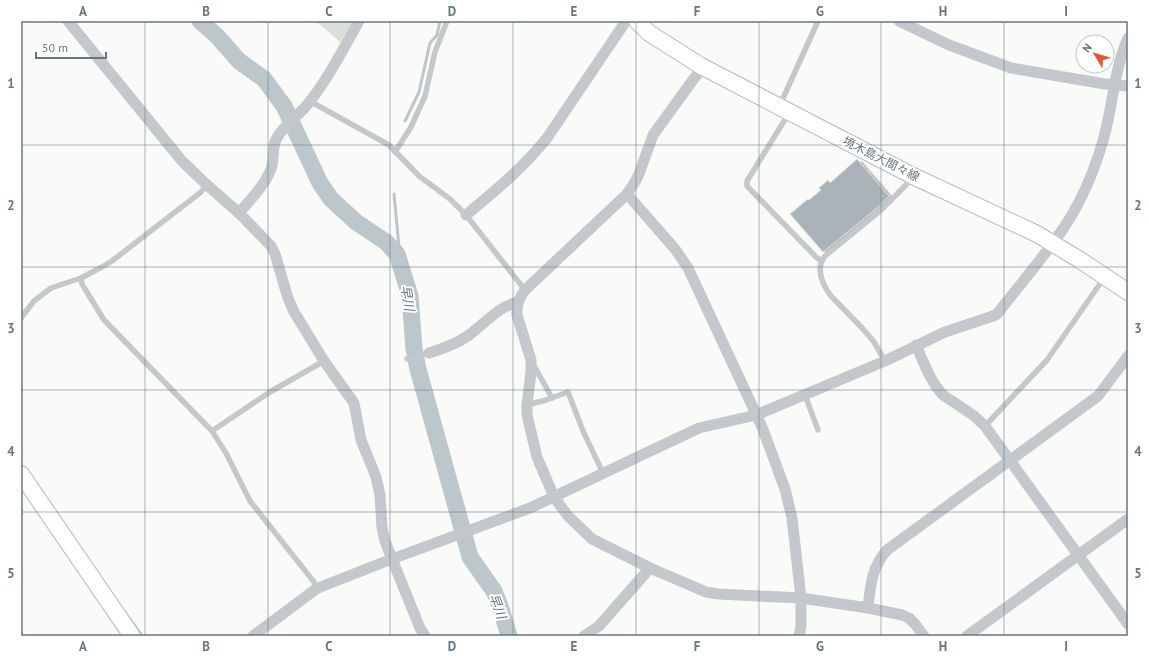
<svg xmlns="http://www.w3.org/2000/svg" width="1149" height="657" font-family="'PT Sans','Noto Sans JP',sans-serif">
<style>
.green{fill:#dadfd7}
.lines{fill:none;stroke-linecap:round;stroke-linejoin:round}
.stream{stroke:#bbc7cb;stroke-width:3}
.river{stroke:#bbc7cb;stroke-width:17}
.building{fill:#aab3b9;stroke:#dcdcda;filter:url(#shadow)}
.secondary-casing{stroke:#b3babf;stroke-width:18}
.lane{stroke:#c3c8cc;stroke-width:5.5}
.street{stroke:#c3c8cc;stroke-width:11}
.secondary{stroke:#fff;stroke-width:16}
.grid{fill:none;stroke:#657683;stroke-width:1;stroke-opacity:0.55}
.labels{text-anchor:middle;stroke-width:4;stroke-linejoin:round;paint-order:stroke}
.street-label{font-size:12px;fill:#657683;stroke:#fff}
.water-label{font-size:13px;font-style:italic;fill:#60757c;stroke:#fff}
.neatline{fill:none;stroke:#657683;stroke-width:1.5}
.grid-label{font-size:13px;text-anchor:middle;font-weight:bold;fill:#657683}
</style>
<defs>
<filter id="shadow"><feDropShadow dx="4.5" dy="2.5" stdDeviation="0" flood-color="#0004"/></filter>
</defs>
<rect width="100%" height="100%" fill="#fafaf8"/>
<path class="green" d="M316 21H353L340 42Z"/>
<g class="lines">
<g class="stream">
<path d="M405 121 419 92 430 43 437 35 440 21"/>
<path d="M394 194 399 247 397 254"/>
<path d="M129 618 142 636"/>
</g>
<path class="river" d="M200 21 217 36 239 61 264 79 284 106 320 183 331 199 356 222 386 242 397 254 410 296 414 349 418 369 470 557 494 591 501 609 509 636"/>
</g>
<path class="building" d="M857 159 889 196 878 207 823 252 790 214 808 199 809 200 821 190 819 188 828 180 830 183Z"/>
<g class="lines">
<g class="secondary-casing">
<g id="secondary">
<path d="M637 21 649 33 701 66 913 176 1037 234 1080 260 1128 292"/>
<path d="M21 474 132 636"/>
</g>
</g>
<g class="lane">
<path d="M311 101 315 104 389 145 419 176 450 199 466 215 525 290"/>
<path d="M780 105 818 21"/>
<path d="M789 113 747 181V186L817 258 821 260"/>
<path d="M395 152 411 127 425 96 435 52 447 21"/>
<path d="M81 278 82 284 104 320 212 431 270 392 324 361"/>
<path d="M21 318 34 301 51 288 81 278 102 267 112 261 201 192 207 185"/>
<path d="M407 359 429 353"/>
<path d="M885 361 874 342 863 329 831 296C822 284 815 269 825 256L881 210 909 182 912 177"/>
<path d="M533 364 552 398"/>
<path d="M805 395 818 430"/>
<path d="M527 405 546 400 568 392 583 431 603 473"/>
<path d="M985 426 1047 360 1104 278"/>
<path d="M212 431 226 453 250 501 314 582 316 589"/>
</g>
<g class="street">
<path d="M68 21 182 161 207 185 239 213 271 246 275 254 287 295 293 310 324 361 354 403 361 440 376 477 380 495 382 528 385 541 392 559 420 628 425 636"/>
<path d="M899 21 949 45 1011 68 1105 84 1128 86"/>
<path d="M701 66 698 73 653 135 639 174 635 182 627 194 525 290C519 298 516 305 517 315L531 360V372L527 405V415L537 457 554 497 568 516 592 539 650 568 706 592 718 594 801 598 868 608 902 615 909 618 915 624 924 636"/>
<path d="M627 194 675 249 688 268 762 427 785 489 792 518 801 598V626L799 636"/>
<path d="M239 213C250 200 265 185 271 169 275 158 271 146 278 136 287 122 302 113 311 100 330 76 344 47 359 21"/>
<path d="M466 215C495 191 524 167 547 138L626 21"/>
<path d="M916 345C924 363 930 381 943 395L973 415 985 426 1128 624"/>
<path d="M429 353C442 349 457 344 469 335 484 324 499 306 518 302"/>
<path d="M868 608C870 587 872 566 887 550L1098 396 1128 356"/>
<path d="M253 636 316 589 323 586 392 559 530 508 699 428 756 415 885 361 945 332 993 316 997 314C1019 286 1042 259 1063 229 1080 204 1093 174 1102 144 1113 109 1113 72 1128 38"/>
<path d="M584 636 599 626 650 568"/>
<path d="M967 636 1128 519"/>
</g>
<use href="#secondary" class="secondary"/>
</g>
<path class="grid" d="M145 21V636M268 21V636M390 21V636M513 21V636M636 21V636M759 21V636M881 21V636M1004 21V636M21 145H1128M21 267H1128M21 390H1128M21 512H1128"/>
<g class="labels">
<g class="street-label">
<text transform="translate(881 159) rotate(27)" y="4">境木島大間々線</text>
</g>
<g class="water-label">
<text transform="translate(408 298) rotate(80)" y="5">早川</text>
<text transform="translate(498 606) rotate(69)" y="5">早川</text>
</g>
</g>
<rect width="1149" height="657" fill="none" stroke="#ffffff" stroke-width="44"/>
<g transform="translate(1095 54) rotate(308)"><circle r="19" fill="#ffffff" stroke="#c1c8cd"/>
<path d="M0-3L7 15L0 10L-7 15Z" fill="#e4572e"/>
<text y="-6" font-size="11" font-weight="bold" text-anchor="middle" fill="#657683">N</text>
</g>
<path d="M36 52v6h70v-6" fill="none" stroke="#657683" stroke-width="2"/>
<text x="42" y="52" font-size="12" fill="#657683" stroke="#ffffff" stroke-width="3" paint-order="stroke">50 m</text>
<rect x="22" y="22" width="1105" height="613" class="neatline"/>
<g class="grid-label">
<text x="83" y="16">A</text>
<text x="206" y="16">B</text>
<text x="329" y="16">C</text>
<text x="452" y="16">D</text>
<text x="574" y="16">E</text>
<text x="697" y="16">F</text>
<text x="820" y="16">G</text>
<text x="943" y="16">H</text>
<text x="1066" y="16">I</text>
<text x="11" y="88">1</text>
<text x="1138" y="88">1</text>
<text x="11" y="210">2</text>
<text x="1138" y="210">2</text>
<text x="11" y="333">3</text>
<text x="1138" y="333">3</text>
<text x="11" y="456">4</text>
<text x="1138" y="456">4</text>
<text x="11" y="578">5</text>
<text x="1138" y="578">5</text>
<text x="83" y="651">A</text>
<text x="206" y="651">B</text>
<text x="329" y="651">C</text>
<text x="452" y="651">D</text>
<text x="574" y="651">E</text>
<text x="697" y="651">F</text>
<text x="820" y="651">G</text>
<text x="943" y="651">H</text>
<text x="1066" y="651">I</text>
</g>
</svg>
